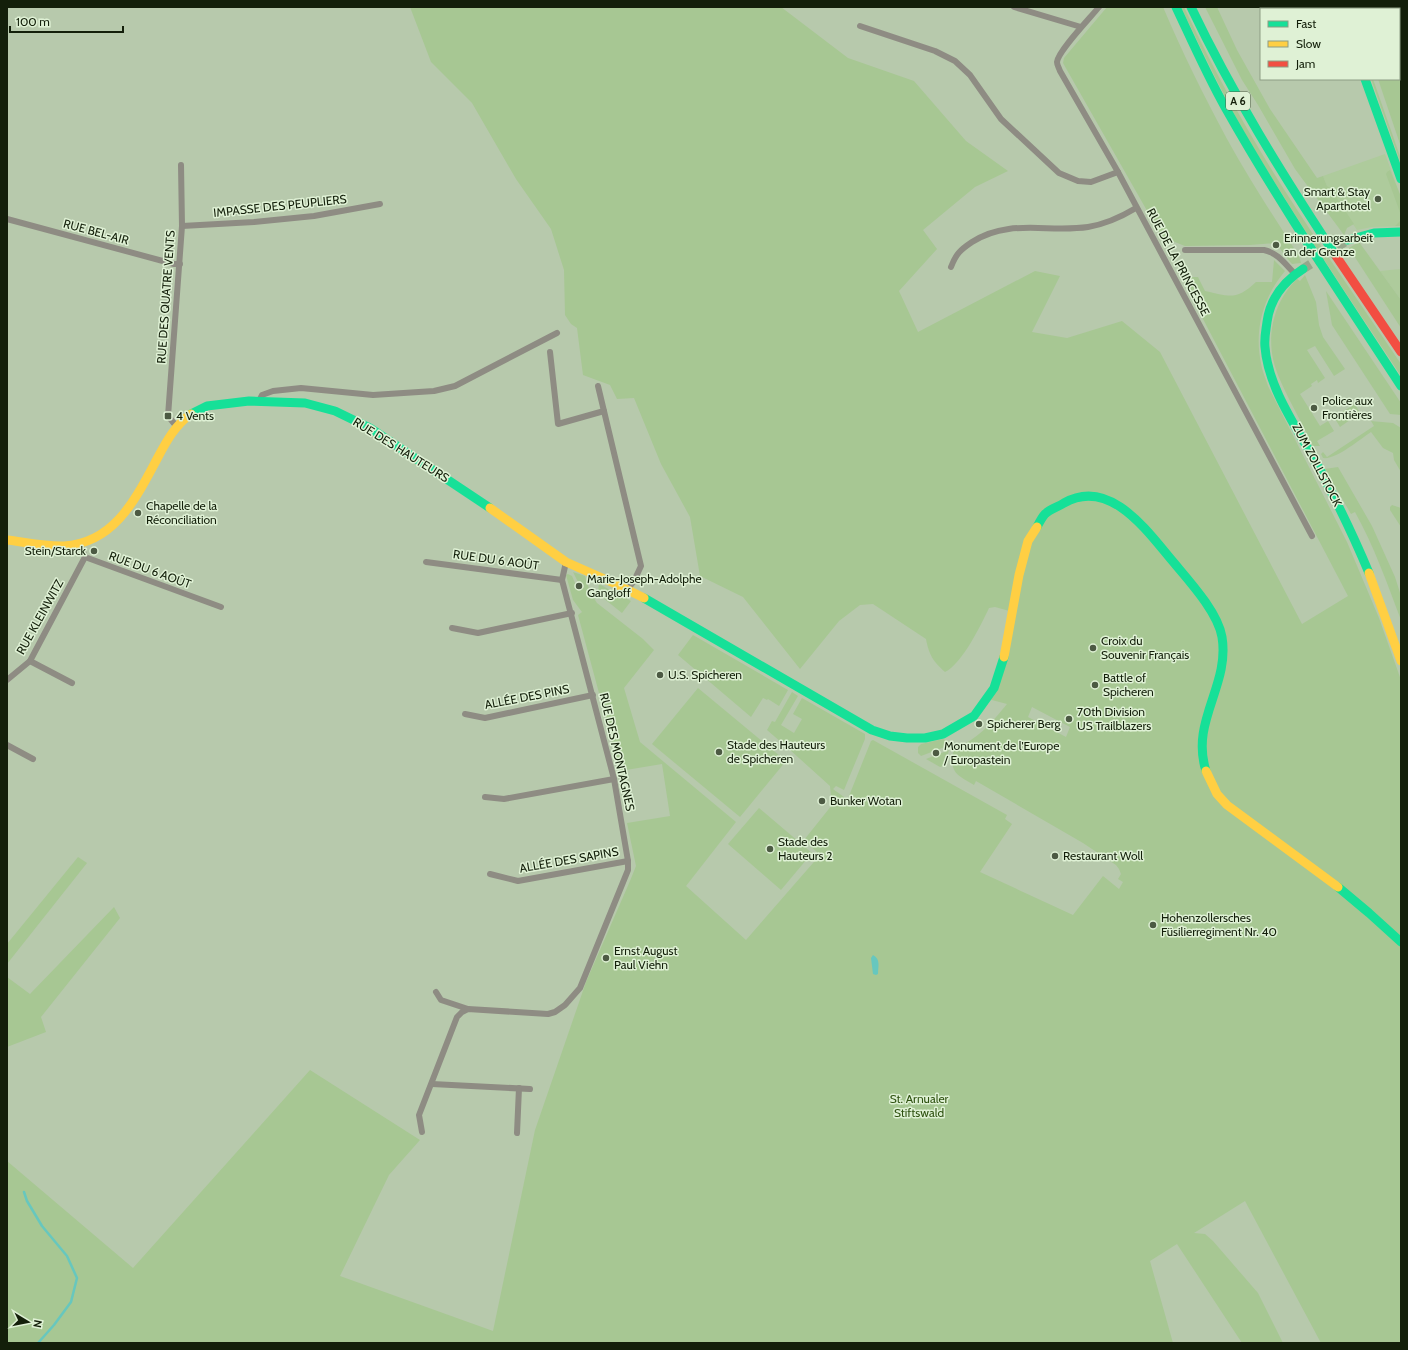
<svg xmlns="http://www.w3.org/2000/svg" width="1408" height="1350" font-family="Cabin,sans-serif">
<style>
.built{fill:#aecb9c}
.green{fill:#a7c793;fill-rule:evenodd}
.water{fill:#67c7be}
.lines{fill:none;stroke-linecap:round;stroke-linejoin:round}
.stream{stroke:#67c7be;stroke-width:2.5}
.secondary-tunnel{stroke:#96a78c;stroke-width:9;stroke-dasharray:9 4.5;stroke-linecap:butt}
.street{stroke:#8e8c83;stroke-width:6}
.fast{stroke:#16e098;stroke-width:9}
.slow{stroke:#ffcf43;stroke-width:9}
.jam{stroke:#f24e42;stroke-width:9}
.poi-dot{fill:#4c5a43;stroke:#dff1d5;stroke-width:1.5}
.labels{text-anchor:middle;stroke-width:3;stroke-linejoin:round;paint-order:stroke}
.shield{fill:#dff1d5;stroke:#505e47;stroke-width:1}
.shield-label{font-size:11px;font-weight:bold;fill:#131f0a}
.poi-label{font-size:12px;fill:#131f0a;stroke:#dff1d5;text-anchor:start}
.street-label{font-size:12px;fill:#131f0a;stroke:#dff1d5}
.park-label{font-size:12px;fill:#2f5211;stroke:#dff1d5}
</style>
<rect width="100%" height="100%" fill="#b7c9ac"/>
<g class="built">
<path d="M1385 154 1401 197V226L1372 227 1357 230 1327 186 1323 176Z"/>
<path d="M1401 269V300L1380 271Z"/>
</g>
<g class="green">
<path d="M410 7H781L848 58 914 81 966 141 1008 171 975 187 923 230 937 249 899 291 918 332 1035 271 1060 276 1032 332 1067 338 1122 321 1160 352 1302 624 1348 596 1181 277H1198L1205 291C1229 296 1236 301 1256 282H1272L1274 260 1285 271C1263 297 1254 330 1261 363 1262 371 1266 379 1268 386L1347 542 1379 618 1401 680V1343H1321L1245 1201 1194 1233 1205 1234 1213 1241 1258 1293 1283 1343H1242L1177 1244 1150 1261 1173 1343H7V1161L133 1268 310 1070 420 1140 389 1175 340 1276 493 1331 535 1130 586 982 630 881 636 866 627 823 670 816 662 764 620 771 578 615 582 612 573 600 566 575 568 574 572 576 578 590 584 587 580 581 578 582 573 572 585 576 590 592 597 603 643 639 654 650 624 688 640 742 736 822 686 886 746 940 820 855 804 840 832 805 830 786 789 749 767 730 772 721 775 722 792 692 798 696 781 725 794 733 802 719 793 714 802 698 865 734V739L844 790 836 786 833 789 859 808 861 803 849 796 871 741 873 740 1007 815 1005 819 1012 824 980 872 1073 915 1103 876 1119 889 1123 882 1118 879 1121 874 1119 869 1116 865 1083 843 976 781 974 785C955 774 949 772 954 748 977 741 992 722 1007 704L988 699 1013 612 995 607 989 608C981 625 962 664 945 672 933 661 929 655 926 639L873 604 860 605 839 621 800 669 743 597 700 576 690 517 661 464 634 398 617 399 610 385 583 375 577 328 571 324 565 315 564 270 551 229 516 179 472 103 431 62ZM1032 707 1070 727 1066 737 1028 717Z"/>
<path d="M1107 7H1163C1182 52 1204 96 1227 139 1249 179 1274 217 1299 256L1301 263 1292 264C1288 260 1278 245 1275 243L1250 245 1185 246 1162 237 1063 63 1064 58Z"/>
<path d="M1181 7H1184C1200 41 1217 74 1235 107 1284 196 1344 279 1401 364V376C1350 299 1298 222 1250 142 1224 98 1203 52 1181 7Z"/>
<path d="M1205 7H1217L1237 50 1270 109 1317 178 1323 176 1327 186 1330 188 1354 224 1347 228 1344 235 1295 169 1258 105 1242 80Z"/>
<path d="M1394 7H1401V147L1378 79H1399V9H1388Z"/>
<path d="M1371 79H1373L1401 159V164Z"/>
<path d="M1390 170 1401 197V226H1395L1400 221 1401 215 1386 174 1387 172Z"/>
<path d="M1359 242 1401 300V328L1349 248Z"/>
<path d="M1305 275 1316 302 1319 325 1323 337 1345 369 1334 376 1315 346 1307 350 1325 378 1318 383 1317 380 1311 384 1312 386 1300 394 1320 426 1328 421 1334 431 1317 441 1320 446H1313C1305 430 1297 414 1289 399 1283 386 1276 373 1273 359 1267 330 1276 299 1297 279L1300 281Z"/>
<path d="M1326 291 1401 403V415L1390 414 1332 325Z"/>
<path d="M1355 404 1360 413 1340 427 1334 417Z"/>
<path d="M1371 421 1393 423 1401 428V472L1394 460 1393 453 1383 448 1371 432C1360 439 1336 460 1323 458L1321 454 1323 452 1327 457 1374 426Z"/>
<path d="M1338 467 1372 526 1395 577 1401 596V620C1387 583 1374 546 1355 512L1351 514 1325 469Z"/>
<path d="M1392 505 1401 508V527L1390 510V507Z"/>
<path d="M599 584 631 601 622 613 602 597 598 591Z"/>
<path d="M693 635 788 690 779 706 768 699 767 700 763 698 751 717 678 655Z"/>
<path d="M698 688 786 761 740 817 652 744Z"/>
<path d="M943 739 948 742 950 745 921 756 918 753V747L921 744Z"/>
<path d="M949 750 946 761 943 766 940 767 926 759Z"/>
<path d="M759 808 812 853 781 890 728 844Z"/>
<path d="M78 857 87 863 7 964V944Z"/>
<path d="M114 907 120 918 41 1017 46 1032 7 1047V977L30 994Z"/>
</g>
<path class="water" d="M873 955C881 959 878 967 878 974L876 975 873 974 871 958Z"/>
<g class="lines">
<path class="stream" d="M24 1192 27 1201 42 1226 67 1256 77 1278 71 1302 54 1325 38 1343"/>
<path class="secondary-tunnel" d="M1303 269 1348 240"/>
<g class="street">
<path d="M1014 7 1081 27"/>
<path d="M1099 7C1091 17 1058 51 1057 62 1057 65 1059 68 1060 71L1118 172 1312 536"/>
<path d="M860 26 935 51 955 61 970 75 1001 119 1059 173 1078 181 1091 182 1118 172"/>
<path d="M7 219 174 264H180"/>
<path d="M182 226 254 222 314 216 380 204"/>
<path d="M1185 250H1264C1278 253 1285 264 1295 274"/>
<path d="M951 267C956 254 960 250 972 242 1009 218 1048 233 1088 227 1106 224 1121 217 1136 208"/>
<path d="M550 352 558 424 604 411"/>
<path d="M598 386 641 566 634 581 627 590"/>
<path d="M259 401 262 395 273 391 301 388 373 395 434 391 455 386 557 333"/>
<path d="M177 427 168 416 182 226 181 165"/>
<path d="M80 544 85 557 221 607"/>
<path d="M426 562 562 580"/>
<path d="M452 628 478 633 572 613"/>
<path d="M30 661 72 683"/>
<path d="M7 680 30 661 85 557"/>
<path d="M465 714 485 718 593 695"/>
<path d="M7 745 33 759"/>
<path d="M485 797 504 799 614 779"/>
<path d="M490 874 518 881 628 861"/>
<path d="M436 992 441 1000 468 1009"/>
<path d="M432 1084 530 1089"/>
<path d="M422 1132 419 1115 457 1017 462 1012 468 1009 548 1014 555 1012 565 1005 580 988 628 870V861L614 779 562 580 566 562"/>
<path d="M517 1133 519 1088"/>
</g>
<g class="fast">
<path d="M1176 7C1192 41 1207 75 1225 107 1279 203 1341 294 1401 386"/>
<path d="M1191 7C1233 95 1282 174 1336 256"/>
<path d="M1365 79 1401 179"/>
<path d="M1348 240 1374 233 1401 232"/>
<path d="M1303 269C1283 282 1270 298 1267 322 1266 330 1264 338 1265 347 1268 389 1299 431 1319 468 1337 502 1354 537 1369 573"/>
<path d="M191 414 207 406 249 401 305 403 335 411 370 428 490 508"/>
<path d="M1037 527C1039 523 1042 517 1045 514 1050 509 1058 507 1064 503 1111 476 1149 534 1175 564 1191 583 1218 613 1222 637 1230 686 1190 721 1206 771"/>
<path d="M644 598 872 730 890 736 907 738H925L943 734 974 716 994 688 1004 657"/>
<path d="M1338 887 1369 913 1401 942"/>
</g>
<g class="slow">
<path d="M1340 7 1341 9"/>
<path d="M490 508 566 562 618 585 644 598"/>
<path d="M7 540C24 542 48 547 64 546 115 543 136 498 157 459 166 442 175 425 191 414"/>
<path d="M1369 573 1401 661"/>
<path d="M1004 657 1019 575 1028 541 1037 527"/>
<path d="M1206 771 1217 794 1227 805 1338 887"/>
</g>
<path class="jam" d="M1336 256 1401 352"/>
</g>
<g class="poi-dot">
<circle cx="1378" cy="199" r="4"/>
<circle cx="1276" cy="245" r="4"/>
<circle cx="1314" cy="408" r="4"/>
<rect x="164" y="412" width="8" height="8" rx="2"/>
<circle cx="138" cy="513" r="4"/>
<circle cx="94" cy="551" r="4"/>
<circle cx="579" cy="586" r="4"/>
<circle cx="1093" cy="648" r="4"/>
<circle cx="660" cy="675" r="4"/>
<circle cx="1095" cy="685" r="4"/>
<circle cx="1069" cy="719" r="4"/>
<circle cx="979" cy="724" r="4"/>
<circle cx="719" cy="752" r="4"/>
<circle cx="936" cy="753" r="4"/>
<circle cx="822" cy="801" r="4"/>
<circle cx="770" cy="849" r="4"/>
<circle cx="1055" cy="856" r="4"/>
<circle cx="1153" cy="925" r="4"/>
<circle cx="606" cy="958" r="4"/>
</g>
<g class="labels">
<rect class="shield" x="1226" y="92" width="24" height="18" rx="3"/>
<g class="shield-label">
<text x="1238" y="105">A 6</text>
</g>
<g class="poi-label">
<text x="1370" y="196" text-anchor="end">Smart &amp; Stay<tspan x="1370" dy="14">Aparthotel</tspan></text>
<text x="1284" y="242">Erinnerungsarbeit<tspan x="1284" dy="14">an der Grenze</tspan></text>
<text x="1322" y="405">Police aux<tspan x="1322" dy="14">Frontières</tspan></text>
<text x="176" y="420">4 Vents</text>
<text x="146" y="510">Chapelle de la<tspan x="146" dy="14">Réconciliation</tspan></text>
<text x="86" y="555" text-anchor="end">Stein/Starck</text>
<text x="587" y="583">Marie-Joseph-Adolphe<tspan x="587" dy="14">Gangloff</tspan></text>
<text x="1101" y="645">Croix du<tspan x="1101" dy="14">Souvenir Français</tspan></text>
<text x="668" y="679">U.S. Spicheren</text>
<text x="1103" y="682">Battle of<tspan x="1103" dy="14">Spicheren</tspan></text>
<text x="1077" y="716">70th Division<tspan x="1077" dy="14">US Trailblazers</tspan></text>
<text x="987" y="728">Spicherer Berg</text>
<text x="727" y="749">Stade des Hauteurs<tspan x="727" dy="14">de Spicheren</tspan></text>
<text x="944" y="750">Monument de l'Europe<tspan x="944" dy="14">/ Europastein</tspan></text>
<text x="830" y="805">Bunker Wotan</text>
<text x="778" y="846">Stade des<tspan x="778" dy="14">Hauteurs 2</tspan></text>
<text x="1063" y="860">Restaurant Woll</text>
<text x="1161" y="922">Hohenzollersches<tspan x="1161" dy="14">Füsilierregiment Nr. 40</tspan></text>
<text x="614" y="955">Ernst August<tspan x="614" dy="14">Paul Viehn</tspan></text>
</g>
<g class="street-label">
<text transform="translate(280 206) rotate(-6)" y="4">IMPASSE DES PEUPLIERS</text>
<text transform="translate(96 232) rotate(15)" y="4">RUE BEL-AIR</text>
<text transform="translate(1178 262) rotate(62)" y="4">RUE DE LA PRINCESSE</text>
<text transform="translate(166 297) rotate(-86)" y="4">RUE DES QUATRE VENTS</text>
<text transform="translate(401 450) rotate(32)" y="4">RUE DES HAUTEURS</text>
<text transform="translate(1317 465) rotate(62)" y="4">ZUM ZOLLSTOCK</text>
<text transform="translate(496 560) rotate(8)" y="4">RUE DU 6 AOÛT</text>
<text transform="translate(150 570) rotate(20)" y="4">RUE DU 6 AOÛT</text>
<text transform="translate(40 617) rotate(-61)" y="4">RUE KLEINWITZ</text>
<text transform="translate(527 697) rotate(-11)" y="4">ALLÉE DES PINS</text>
<text transform="translate(617 752) rotate(77)" y="4">RUE DES MONTAGNES</text>
<text transform="translate(569 860) rotate(-10)" y="4">ALLÉE DES SAPINS</text>
</g>
<g class="park-label">
<text x="919" y="1103">St. Arnualer<tspan x="919" dy="14">Stiftswald</tspan></text>
</g>
</g>
<rect width="1408" height="1350" fill="none" stroke="#131f0a" stroke-width="16"/>
<rect x="1260" y="8" width="140" height="72" fill="#dff1d5" stroke="#8d9d84"/>
<rect x="1268" y="21" width="20" height="6" fill="#16e098" stroke="#8d9d84"/>
<text x="1296" y="28" font-size="12" fill="#131f0a">Fast</text>
<rect x="1268" y="41" width="20" height="6" fill="#ffcf43" stroke="#8d9d84"/>
<text x="1296" y="48" font-size="12" fill="#131f0a">Slow</text>
<rect x="1268" y="61" width="20" height="6" fill="#f24e42" stroke="#8d9d84"/>
<text x="1296" y="68" font-size="12" fill="#131f0a">Jam</text>
<g transform="translate(28 1322) rotate(100)" stroke="#dff1d5" stroke-width="3" paint-order="stroke">
<path d="M0-3L7 15L0 10L-7 15Z" fill="#131f0a"/>
<text y="-6" font-size="11" font-weight="bold" text-anchor="middle" fill="#131f0a">N</text>
</g>
<path d="M10 26v6h113v-6" fill="none" stroke="#131f0a" stroke-width="2"/>
<text x="16" y="26" font-size="12" fill="#131f0a" stroke="#dff1d5" stroke-width="3" paint-order="stroke">100 m</text>
</svg>
